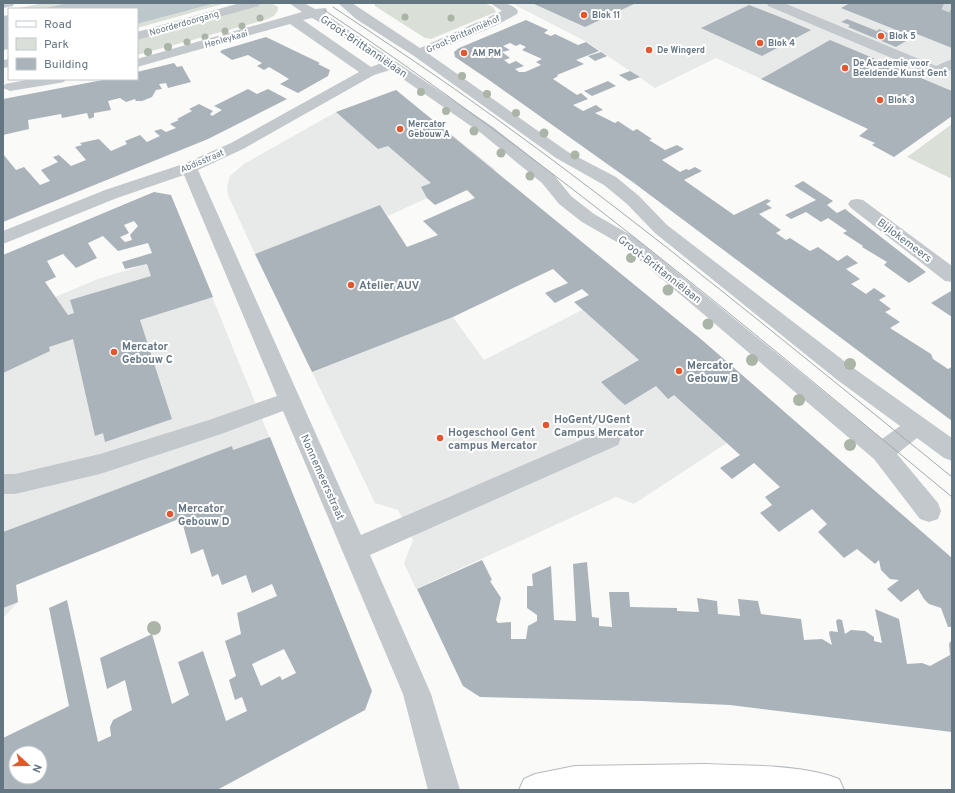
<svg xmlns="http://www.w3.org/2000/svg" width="955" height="793" font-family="Overpass,sans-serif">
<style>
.built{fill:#e8e9e9}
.green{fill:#dadfd7}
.water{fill:#bbc7cb}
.building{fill:#aab3b9;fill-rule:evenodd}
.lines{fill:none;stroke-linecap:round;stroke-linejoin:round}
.minor-tunnel{stroke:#d5d9db;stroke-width:14;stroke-dasharray:14 7;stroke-linecap:butt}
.major-casing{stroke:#b5babe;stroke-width:2}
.minor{fill:#c3c8cc;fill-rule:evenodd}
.major{fill:#fff;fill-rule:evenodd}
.tram{stroke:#a2aab0;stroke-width:1}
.tree{fill:#aab4a7}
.poi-dot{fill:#e4572e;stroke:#fff;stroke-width:1.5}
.labels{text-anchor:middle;stroke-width:4;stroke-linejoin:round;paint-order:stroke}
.far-poi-label{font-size:9px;font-weight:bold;fill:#657683;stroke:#fff;text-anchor:start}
.far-street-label{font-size:9px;fill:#657683;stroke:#fff}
.street-label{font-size:11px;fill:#657683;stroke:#fff}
.poi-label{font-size:11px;font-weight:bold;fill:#657683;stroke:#fff;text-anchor:start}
</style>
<rect width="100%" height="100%" fill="#fafaf8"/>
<g class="built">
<path d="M511 3H952V116L908 147 716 58 655 88 587 42Z"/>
<path d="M396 90 496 170 427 198 388 216 380 205 255 254 228 195 227 187 230 176 244 164 336 112Z"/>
<path d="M193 250 299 510 181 518 16 585 18 602 3 618V255L45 282 55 297 98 279Z"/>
<path d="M633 284 780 408 634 504 616 497 416 589 404 563 413 540 398 510 375 503 312 372 453 317 484 360Z"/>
</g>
<g class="green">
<path d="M43 3H67L41 9H15Z"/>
<path d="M211 3H226L137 28V24Z"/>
<path d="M263 3H271L278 7V10L274 16 265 20 137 55V39L223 16Z"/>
<path d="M374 3H484L493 7 496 12 431 39 425 38 375 6Z"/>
<path d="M952 124V179L907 157Z"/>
</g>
<g class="water">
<path d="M67 3H215L137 24V9H41Z"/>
<path d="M9 15V49L3 50V16Z"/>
</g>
<g class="building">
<path d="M532 3H636L585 27Z"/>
<path d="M850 3H952V48L912 32 909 35 841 8Z"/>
<path d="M749 5 780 17 811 30 762 56 701 28Z"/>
<path d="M847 19 877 31 879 29 906 41 896 47 848 27 850 25 841 22Z"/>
<path d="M526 20 548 30 544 33 551 36 555 34 578 45 586 42 599 51 576 60 584 64 557 75 558 76 553 79 577 95 581 93 588 99 573 105 583 111 596 105 603 110 595 113 615 123 618 121 633 131 637 129 652 139 649 140 665 150 677 145 684 149 662 160 680 172 686 169 689 170 695 167 702 171 684 180 734 215 767 199 771 201 766 204 772 208 759 214 781 230 776 233 786 240 790 238 810 251 818 247 838 261 847 255 858 263 846 269 860 279 851 284 866 294 874 288 886 296 879 300 891 309 885 312 900 322 890 328 931 354 933 359 948 369 952 367V421L634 183 489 80 455 57 454 52 459 48ZM510 43 516 46 520 44 526 47 522 50 542 59 536 62 541 65 525 72H519L515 69 524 66 516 61 509 64 504 60 510 58 502 52 510 50 503 46Z"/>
<path d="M266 37 320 63 318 64 330 70 328 76 298 93 280 84 289 79 281 74 269 67 264 70 257 66 262 63 248 55 232 60 220 52 222 50Z"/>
<path d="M830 40 952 91V116L894 157 872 145 875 143 859 136 868 129 761 79Z"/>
<path d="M601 52 607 56 595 61 588 56Z"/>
<path d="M174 63 177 67 182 66 191 82 168 88 166 83 159 84 162 89 156 90 152 97 142 101H136L135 99 126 102 120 98 108 101 111 110 94 113V117L89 119 87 113 62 118 61 114 28 120 29 129 3 135V99L108 79H137V72Z"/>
<path d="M630 71 640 77 629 81 619 75Z"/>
<path d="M608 81 616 86 592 96 584 91Z"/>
<path d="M248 89 257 94 268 89 287 99 208 139 3 222V154L16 170 24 167 40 185 50 181 41 170 58 162 53 157 59 155 71 166 86 160 75 147 82 145 80 143 99 139 111 151 127 144 125 141 140 135 147 142 160 136 154 131 161 129 166 132 176 128 170 124 179 120 177 119 192 111 189 109 199 104 213 111 210 114 212 116 222 110 214 106Z"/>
<path d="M396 90 702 340 952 558V627H948L941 608 929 604 924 599 918 589 901 602 887 589 899 580 890 579 881 570 879 560 875 564 857 549 844 558 818 532 827 524 812 509 779 532 760 513 772 505 765 497 780 487 754 463 732 479 720 468 740 455 674 395 668 399 656 386 625 405 617 398 601 382 639 360 574 302 589 295 582 289 555 303 545 293 568 283 553 269 453 317 312 372 255 254 380 205 407 247 438 235 423 221 475 198 467 190 435 205 427 198 421 187 431 183 388 146 378 149 336 112Z"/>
<path d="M803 181 833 201 827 205 837 213 845 209 926 272 909 283 884 265 887 262 862 247 863 246 843 233 847 231 828 218 821 222 806 212 791 219 785 215 816 200 794 186Z"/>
<path d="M154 192 171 195 213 297 140 320 172 419 105 442 103 433 95 436 73 339 49 347 50 351 3 373V255ZM134 221 138 226 130 235 132 240 125 242 120 237 129 233 124 225ZM103 236 118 251 148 243 152 253 122 262 125 269 147 264 151 276 70 300 74 313 68 315 45 282 56 277 47 261 63 254 76 268 97 258 88 243Z"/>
<path d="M951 291 952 292V317L931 303Z"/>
<path d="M270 437 372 691 365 710 217 790H3V738L69 706 49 608 67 600 98 742 111 736 110 727 113 720 132 710 125 680 107 689 100 658 152 634 172 704 189 695 178 662 203 651 226 721 247 711 242 697 235 700 229 680 236 676 225 641 241 634 237 613 277 596 272 584 252 593 246 575 222 585 218 574 212 577 203 549 191 554 181 518 16 585 18 602 3 608V532L232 446 233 450ZM284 649 296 673 282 680 280 676 261 686 252 664ZM16 753H40V777H16Z"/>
<path d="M482 560 492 580 490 581 501 598 496 620 498 623 511 622V639H526L528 626 537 621V615L527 608V586H533L532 574 551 566 554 620 576 621 573 564 587 562 592 617 599 618V626L612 627 609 592H629L630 607 677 608V611L699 612 697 598 717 601 718 614 740 616 738 599 758 601 761 614 801 619 804 640 822 639 832 645 829 633 830 631 838 632 836 621 838 619 842 620 845 634 851 630 865 631 874 637V641L882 643 875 609 899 619 907 664 922 663 930 666 950 655 949 644 952 639V732L730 705 642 701 480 697 463 686 417 589Z"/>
</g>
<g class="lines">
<path class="minor-tunnel" d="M944 3 952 6"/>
<g class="major-casing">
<path id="major" d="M706 764C746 766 802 764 839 779L844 790H519L524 779 535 774 575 766Z"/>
</g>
<g class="minor">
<path d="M3 3H14L13 6 3 8Z"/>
<path d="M240 3H260L259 6 137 40V32Z"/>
<path d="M289 3H304L315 9 326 8 327 11 325 14 493 127 554 175 571 196 594 214 634 237 882 439 900 426 836 379 655 233 627 204 604 185 556 158 414 56 356 19 338 3H352L420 48 502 11 490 3C500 3 512 2 518 11L517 14 497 25 429 54 568 152 616 177 639 196 667 225 852 367 952 438V461L944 458 917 438 897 454 938 503 941 511 938 519 929 522 920 519 874 459 622 245 582 222 559 204 542 183 481 133 390 70 374 75 243 149 198 170 361 535 602 431 610 429 618 431 621 438 618 445 370 555 431 694 460 790H428L403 694 283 411 221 434 100 474 15 494H3V474H15L100 454 209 420 277 396 184 175 117 198 3 244V231L105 190 183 164 231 143 359 72 290 24 137 67V59L302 12ZM312 18 328 27 381 63 371 67 303 20Z"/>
<path d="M767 3H784L936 66 952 59V69L942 75H932L768 6Z"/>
<path d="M9 59V67L3 68V60Z"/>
<path d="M32 79H66L64 82 59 83 10 91 3 88 5 84Z"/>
<path d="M857 199 863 200 952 266V282L945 281 851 208 848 204 851 200Z"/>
</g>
<use href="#major" class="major"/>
<g class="tram">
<path d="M333 7C387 43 442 79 494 117 652 231 801 355 952 477"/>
<path d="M324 10C545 157 748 328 952 497"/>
</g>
</g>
<g class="tree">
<circle cx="405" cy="17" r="3.5"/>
<circle cx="260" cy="18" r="3.5"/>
<circle cx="451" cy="18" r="3.5"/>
<circle cx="242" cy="26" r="3.5"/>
<circle cx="225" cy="31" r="3.5"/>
<circle cx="205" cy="37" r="3.5"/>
<circle cx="187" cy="42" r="3.5"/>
<circle cx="168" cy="47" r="4"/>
<circle cx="148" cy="52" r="4"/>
<circle cx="462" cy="76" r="4"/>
<circle cx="421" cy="92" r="4"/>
<circle cx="487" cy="94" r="4"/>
<circle cx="446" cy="111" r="4"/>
<circle cx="516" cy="113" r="4"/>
<circle cx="474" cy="131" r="4.5"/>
<circle cx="544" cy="133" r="4.5"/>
<circle cx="501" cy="153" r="4.5"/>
<circle cx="575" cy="155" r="4.5"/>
<circle cx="530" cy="176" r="4.5"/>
<circle cx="631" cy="258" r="5"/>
<circle cx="668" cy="290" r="5.5"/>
<circle cx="708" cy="324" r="5.5"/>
<circle cx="752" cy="360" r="6"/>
<circle cx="850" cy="364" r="6"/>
<circle cx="799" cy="400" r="6"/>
<circle cx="850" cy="445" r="6"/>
<circle cx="154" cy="628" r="7"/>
</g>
<g class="poi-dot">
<circle cx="584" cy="15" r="4"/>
<circle cx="881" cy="36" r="4"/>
<circle cx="760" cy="43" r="4"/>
<circle cx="649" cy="50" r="4"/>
<circle cx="464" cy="53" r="4"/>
<circle cx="845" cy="68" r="4"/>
<circle cx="880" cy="100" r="4"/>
<circle cx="400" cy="129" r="4"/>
<circle cx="351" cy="285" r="4"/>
<circle cx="114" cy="352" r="4"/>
<circle cx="679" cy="371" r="4"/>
<circle cx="546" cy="425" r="4"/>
<circle cx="440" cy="438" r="4"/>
<circle cx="170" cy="514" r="4"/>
</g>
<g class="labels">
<g class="far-poi-label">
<text x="592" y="18">Blok 11</text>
<text x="889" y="39">Blok 5</text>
<text x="768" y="46">Blok 4</text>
<text x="657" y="53">De Wingerd</text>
<text x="472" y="56">AM PM</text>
<text x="853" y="66">De Academie voor<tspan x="853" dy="10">Beeldende Kunst Gent</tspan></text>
<text x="888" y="103">Blok 3</text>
<text x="408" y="127">Mercator<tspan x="408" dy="10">Gebouw A</tspan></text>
</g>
<g class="far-street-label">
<text transform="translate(184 23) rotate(-16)" y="3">Noorderdoorgang</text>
<text transform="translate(463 34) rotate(-24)" y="3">Groot-Brittanniëhof</text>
<text transform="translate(226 39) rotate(-16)" y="3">Henleykaai</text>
<text transform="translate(202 161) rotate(-23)" y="3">Abdisstraat</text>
</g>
<g class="street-label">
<text transform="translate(364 46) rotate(34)" y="4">Groot-Brittanniëlaan</text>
<text transform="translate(905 240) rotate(37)" y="4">Bijlokemeers</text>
<text transform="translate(660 269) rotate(38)" y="4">Groot-Brittanniëlaan</text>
<text transform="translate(323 477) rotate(66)" y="4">Nonnemeersstraat</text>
</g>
<g class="poi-label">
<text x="359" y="289">Atelier AUV</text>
<text x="122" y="350">Mercator<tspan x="122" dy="13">Gebouw C</tspan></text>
<text x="687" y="369">Mercator<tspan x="687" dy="13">Gebouw B</tspan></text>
<text x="554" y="423">HoGent/UGent<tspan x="554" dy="13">Campus Mercator</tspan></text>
<text x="448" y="436">Hogeschool Gent<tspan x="448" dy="13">campus Mercator</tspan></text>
<text x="178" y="512">Mercator<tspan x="178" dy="13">Gebouw D</tspan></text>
</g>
</g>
<rect width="955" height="793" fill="none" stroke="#657683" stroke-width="8"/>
<rect x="8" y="8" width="130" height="72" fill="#ffffff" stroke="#c1c8cd"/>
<rect x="16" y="21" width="20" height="6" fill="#ffffff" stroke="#c1c8cd"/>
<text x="44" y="28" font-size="12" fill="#657683">Road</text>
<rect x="16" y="38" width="20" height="12" fill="#dadfd7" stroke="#c1c8cd"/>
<text x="44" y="48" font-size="12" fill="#657683">Park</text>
<rect x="16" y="58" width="20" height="12" fill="#aab3b9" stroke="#c1c8cd"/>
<text x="44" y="68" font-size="12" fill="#657683">Building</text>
<g transform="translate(28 765) rotate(111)"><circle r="19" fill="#ffffff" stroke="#c1c8cd"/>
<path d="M0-3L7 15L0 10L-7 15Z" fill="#e4572e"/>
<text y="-6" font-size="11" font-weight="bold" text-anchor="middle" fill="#657683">N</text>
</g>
</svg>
